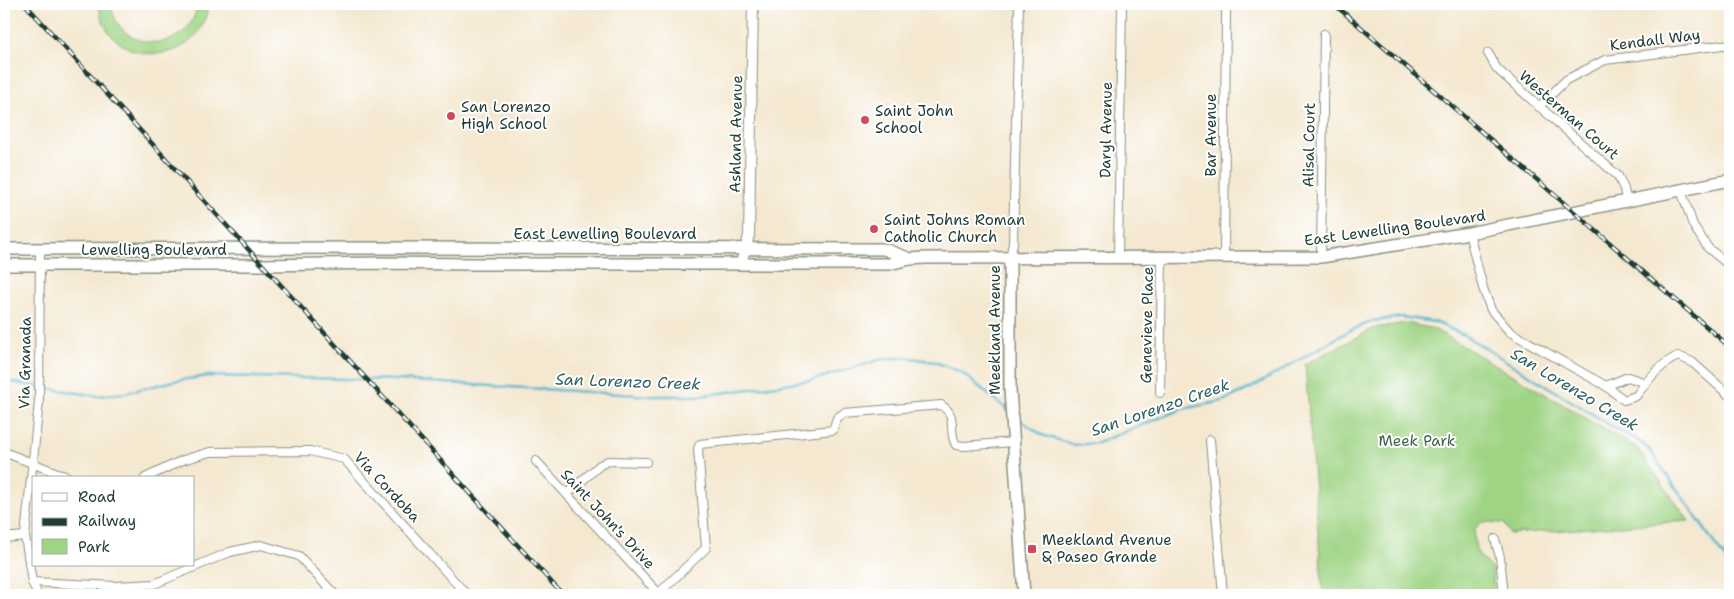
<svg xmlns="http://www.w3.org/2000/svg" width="1734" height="599" font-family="'Shantell Sans',sans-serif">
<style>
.green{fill:#9fd484;stroke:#5f885c}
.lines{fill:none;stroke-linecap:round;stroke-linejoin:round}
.stream{stroke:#51b4cf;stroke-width:2.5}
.minor-casing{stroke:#8a9282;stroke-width:10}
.tertiary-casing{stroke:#8a9282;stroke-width:12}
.secondary-casing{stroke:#8a9282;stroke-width:14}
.minor{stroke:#fff;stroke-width:8}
.tertiary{stroke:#fff;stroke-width:10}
.secondary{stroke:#fff;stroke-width:11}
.rail-casing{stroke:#1f3d34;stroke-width:4.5}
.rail{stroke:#fff;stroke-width:2.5;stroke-dasharray:8;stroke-linecap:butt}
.poi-dot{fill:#d1495b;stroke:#fff;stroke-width:2}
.labels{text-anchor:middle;stroke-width:4;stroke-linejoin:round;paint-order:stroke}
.street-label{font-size:15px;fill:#1f3d34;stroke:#fff}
.poi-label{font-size:15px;fill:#1f3d34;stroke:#fff;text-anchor:start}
.park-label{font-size:15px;fill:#3f6348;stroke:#fff}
.water-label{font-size:16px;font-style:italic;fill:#2e6162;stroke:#fff}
</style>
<rect width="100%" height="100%" fill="#fff"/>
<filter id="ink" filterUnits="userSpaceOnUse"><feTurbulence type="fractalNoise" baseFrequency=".02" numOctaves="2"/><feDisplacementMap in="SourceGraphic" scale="10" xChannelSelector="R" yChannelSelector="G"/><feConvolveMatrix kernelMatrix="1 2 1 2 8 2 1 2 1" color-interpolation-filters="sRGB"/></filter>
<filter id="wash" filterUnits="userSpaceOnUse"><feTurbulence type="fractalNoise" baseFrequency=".0096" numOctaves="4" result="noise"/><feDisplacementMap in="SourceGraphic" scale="20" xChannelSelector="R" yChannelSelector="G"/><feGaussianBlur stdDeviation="1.12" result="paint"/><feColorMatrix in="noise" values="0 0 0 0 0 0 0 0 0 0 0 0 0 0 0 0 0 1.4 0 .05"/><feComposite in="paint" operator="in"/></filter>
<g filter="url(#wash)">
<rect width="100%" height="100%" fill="#f4e8d0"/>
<g class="green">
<path d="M99 4H111C117 55 192 55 197 4H208C203 71 104 70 99 4Z"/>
<rect x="120" y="4" width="67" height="2"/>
<path d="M1406 323 1434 329 1637 448 1689 521 1510 534 1504 523 1482 522 1475 529C1473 551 1478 555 1492 569L1494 595H1323L1305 364 1375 328Z"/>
</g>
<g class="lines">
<g class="stream">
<path d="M4 381 97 396 125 393 174 381 208 376 397 380 651 396H699L813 380 879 360 906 357 935 362 961 372 1008 410"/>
<path d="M1016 417 1042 435 1074 445 1097 443 1182 409 1223 401 1251 388 1347 332 1373 321 1401 317 1435 322 1464 335 1618 430 1636 439 1649 449 1730 566"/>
</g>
</g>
</g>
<g filter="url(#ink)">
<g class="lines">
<g class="minor-casing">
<g id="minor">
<path d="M1488 53 1497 69 1618 176 1624 189 1626 200"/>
<path d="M1539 107 1566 80 1605 60 1730 44"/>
<path d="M1681 190 1693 225 1708 248 1730 266"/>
<path d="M1469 233 1483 288 1491 310 1510 332 1606 386 1624 400 1636 396C1647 381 1660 364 1678 356L1692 362 1730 396"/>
<path d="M1118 257 1122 4"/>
<path d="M1224 257 1226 13"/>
<path d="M1321 257 1324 34"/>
<path d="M1010 259 1013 243 1019 4"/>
<path d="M1606 386 1628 377 1646 383"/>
<path d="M1160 393 1162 257"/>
<path d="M1210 440 1223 595"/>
<path d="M4 452 70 478"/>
<path d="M536 461 660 595"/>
<path d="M145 478 183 460 210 452 310 451 344 459 467 595"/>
<path d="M567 494 600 465 608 461 646 462"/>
<path d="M4 538 25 536"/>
<path d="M1495 539 1500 557 1504 595"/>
<path d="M32 582 116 586 154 584 230 552 261 545 299 556 335 595"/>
<path d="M659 593 706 548 698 449 700 444 833 430 837 418 844 413 941 405C959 416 947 430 956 445L964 446 1013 442"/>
<path d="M38 595 32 582 25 536 39 402 40 250"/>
</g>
</g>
<g class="tertiary-casing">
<path id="tertiary" d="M741 263 749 236 753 4"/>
</g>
<g class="secondary-casing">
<g id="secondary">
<path d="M4 249 374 248 884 249 910 259"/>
<path d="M1010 259V389L1024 595"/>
<path d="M4 265H263L379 263 470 264H889L910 259 925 258 1321 257 1469 233 1730 180"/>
</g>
</g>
<use href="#minor" class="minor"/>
<use href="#tertiary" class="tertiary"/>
<use href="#secondary" class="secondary"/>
<g class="rail-casing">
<g id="rail">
<path d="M25 4 563 595"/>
<path d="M1334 4 1730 347"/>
</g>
</g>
<use href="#rail" class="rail"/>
</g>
</g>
<g class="poi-dot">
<circle cx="451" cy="116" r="5"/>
<circle cx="865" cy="120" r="5"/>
<circle cx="874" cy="229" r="5"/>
<rect x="1027" y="544" width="10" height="10" rx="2.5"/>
</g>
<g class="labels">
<g class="street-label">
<text transform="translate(1655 40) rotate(-7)" y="5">Kendall Way</text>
<text transform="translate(1569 115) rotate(41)" y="5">Westerman Court</text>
<text transform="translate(1106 130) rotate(-89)" y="5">Daryl Avenue</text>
<text transform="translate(736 134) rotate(-89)" y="5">Ashland Avenue</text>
<text transform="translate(1211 135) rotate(-90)" y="5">Bar Avenue</text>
<text transform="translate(1309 145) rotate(-89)" y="5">Alisal Court</text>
<text transform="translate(1395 228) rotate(-8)" y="5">East Lewelling Boulevard</text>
<text x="605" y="239">East Lewelling Boulevard</text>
<text x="154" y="255">Lewelling Boulevard</text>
<text transform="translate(1147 325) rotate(-89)" y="5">Genevieve Place</text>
<text transform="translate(995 330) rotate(-90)" y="5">Meekland Avenue</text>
<text transform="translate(25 363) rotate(-89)" y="5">Via Granada</text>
<text transform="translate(387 487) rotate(47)" y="5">Via Cordoba</text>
<text transform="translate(608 519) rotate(47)" y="5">Saint John's Drive</text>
</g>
<g class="poi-label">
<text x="461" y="112">San Lorenzo<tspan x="461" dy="17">High School</tspan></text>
<text x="875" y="116">Saint John<tspan x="875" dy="17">School</tspan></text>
<text x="884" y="225">Saint Johns Roman<tspan x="884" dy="17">Catholic Church</tspan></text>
<text x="1042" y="545">Meekland Avenue<tspan x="1042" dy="17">&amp; Paseo Grande</tspan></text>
</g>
<g class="park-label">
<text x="1417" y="446">Meek Park</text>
</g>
<g class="water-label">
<text transform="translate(628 381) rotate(2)" y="6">San Lorenzo Creek</text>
<text transform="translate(1575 389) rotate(31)" y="6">San Lorenzo Creek</text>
<text transform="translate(1160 407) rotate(-19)" y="6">San Lorenzo Creek</text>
</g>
</g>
<rect width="1734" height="599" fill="none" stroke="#fff" stroke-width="20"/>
<rect x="32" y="476" width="162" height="90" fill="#ffffff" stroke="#a5b1ae"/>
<rect x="42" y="493" width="25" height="8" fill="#ffffff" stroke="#a5b1ae"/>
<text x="78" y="502" font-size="15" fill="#1f3d34">Road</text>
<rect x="42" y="518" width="25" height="8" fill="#1f3d34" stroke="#a5b1ae"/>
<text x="78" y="526" font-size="15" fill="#1f3d34">Railway</text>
<rect x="42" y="539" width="25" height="15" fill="#9fd484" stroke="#a5b1ae"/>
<text x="78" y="552" font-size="15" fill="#1f3d34">Park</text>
</svg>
